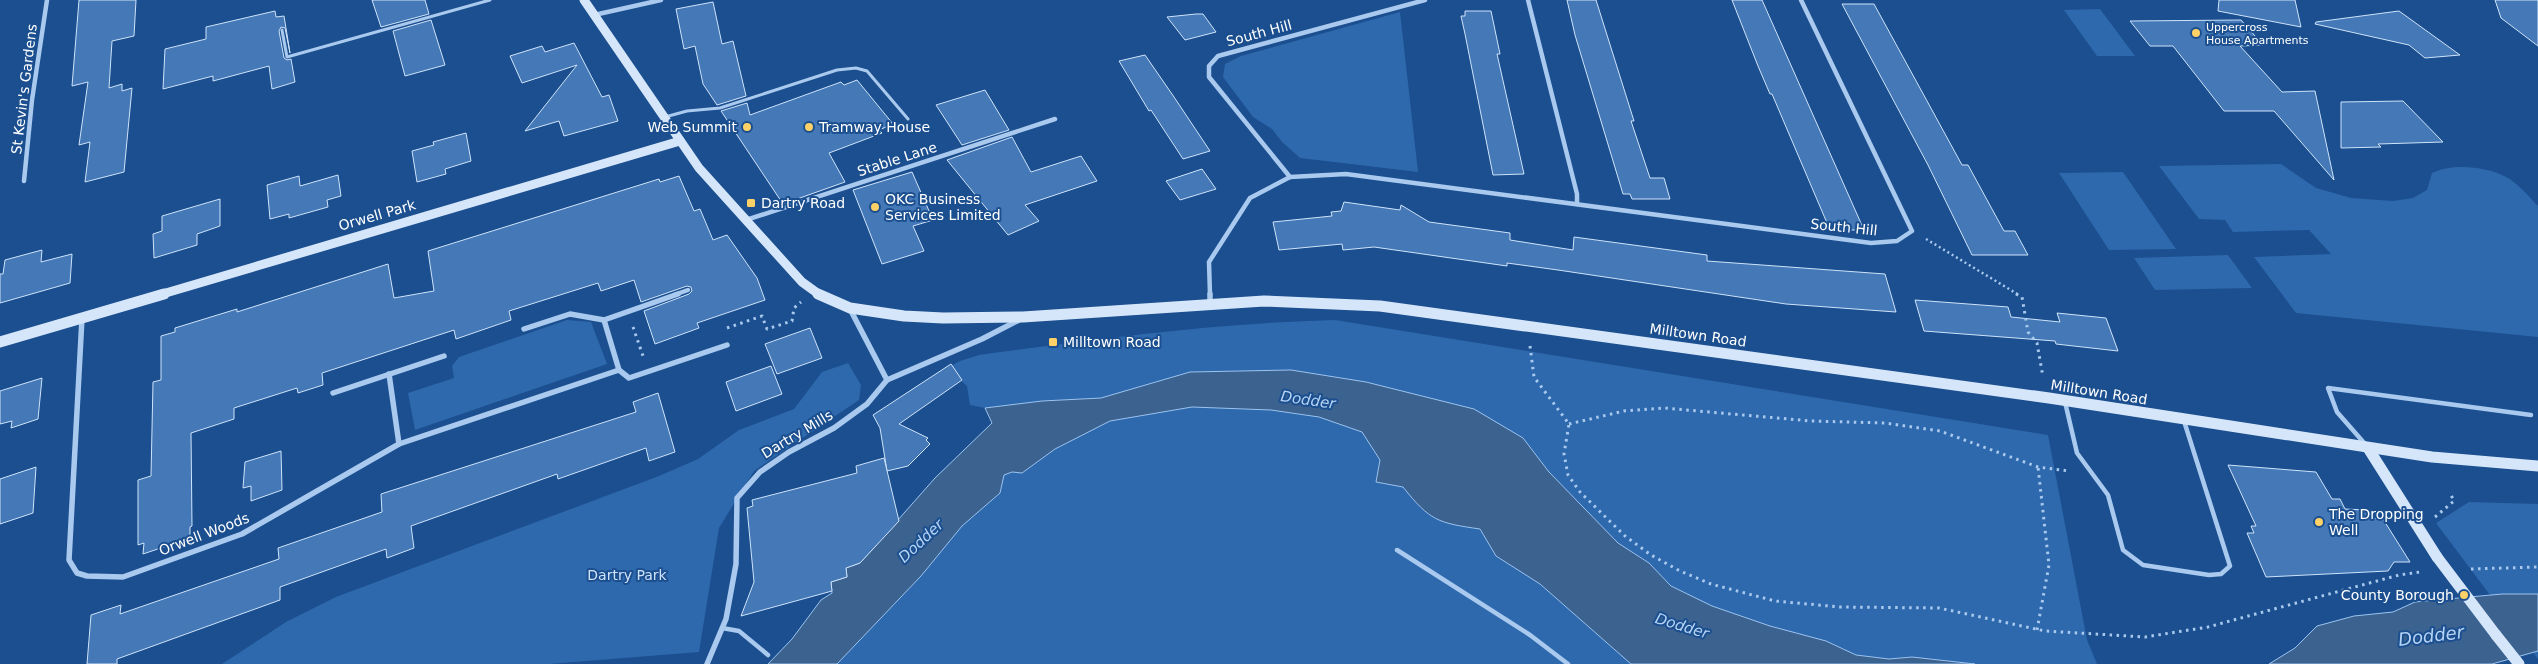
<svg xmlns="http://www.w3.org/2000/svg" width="2538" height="664" font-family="'DejaVu Sans',sans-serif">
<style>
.green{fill:#2e69ad}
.water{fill:#3c6290;stroke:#9cc4f0}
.building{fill:#4478b7;stroke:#cfe3fa}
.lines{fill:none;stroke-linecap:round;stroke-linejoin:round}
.path-far1{stroke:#a9c9ee;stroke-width:2.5;stroke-dasharray:2 3;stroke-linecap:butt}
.path{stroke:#a9c9ee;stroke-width:3;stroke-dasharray:2.5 4.5;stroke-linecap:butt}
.lane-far1{stroke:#a9c9ee;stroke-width:3}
.lane{stroke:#a9c9ee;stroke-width:4.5}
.street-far1{stroke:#a9c9ee;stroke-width:4.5}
.street{stroke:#a9c9ee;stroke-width:5.5}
.secondary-far1{stroke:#d6e6fa;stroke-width:9}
.secondary{stroke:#d6e6fa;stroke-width:11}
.secondary-bridge{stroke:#d6e6fa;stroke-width:11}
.poi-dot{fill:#ffd166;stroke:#1b4f8f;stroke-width:2}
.labels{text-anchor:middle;stroke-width:4;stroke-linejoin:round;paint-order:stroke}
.far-poi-label{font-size:11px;fill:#fff;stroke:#1b4f8f;text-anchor:start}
.street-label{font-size:14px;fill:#fff;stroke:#1b4f8f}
.poi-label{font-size:14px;fill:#fff;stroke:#1b4f8f;text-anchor:start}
.park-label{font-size:14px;fill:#cfe3fa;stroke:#1b4f8f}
.water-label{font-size:15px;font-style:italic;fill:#b5d3f5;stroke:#1b4f8f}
.near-water-label{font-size:18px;font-style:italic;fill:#b5d3f5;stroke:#1b4f8f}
</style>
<rect width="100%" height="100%" fill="#1b4f8f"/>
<g class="green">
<path d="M2100 9 2135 56H2097L2064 10Z"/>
<path d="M1400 12 1418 172 1300 158 1282 142 1272 129 1253 117 1223 77 1225 64 1241 56Z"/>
<path d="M2281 164 2316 188 2351 198 2393 201 2413 198 2427 190 2432 173C2452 163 2486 166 2506 177 2518 183 2528 196 2538 206V337L2296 313 2254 257 2331 254 2309 230 2233 232 2225 220 2199 219 2159 166Z"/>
<path d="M2123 172 2176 249 2109 250 2059 173Z"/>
<path d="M2228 255 2252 288 2155 290 2134 258Z"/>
<path d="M567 320 591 322 607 364 415 430 408 393 454 378 452 366 459 357Z"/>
<path d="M1335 320 2048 435 2087 640 2097 664H1975L1912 657 1889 659 1856 655 1826 641 1770 626 1712 606 1671 586 1649 563 1618 543 1549 472 1523 438 1366 382 1291 370 1190 372 1101 398 1042 401 985 408 970 405 967 386 947 368 960 361 979 355C1098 339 1215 323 1335 320Z"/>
<path d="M848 363 861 385 859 400 754 471 719 528 699 652 549 664H222L286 622 336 597 659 476 698 459 739 430 794 409 822 372Z"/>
<path d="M1192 407 1271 410 1319 417 1362 432 1380 460 1376 482 1403 487C1430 521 1438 523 1480 529L1496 556 1540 584 1631 664H837L921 576 962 526 1000 493 1004 475 1012 472 1022 473 1055 449 1110 421Z"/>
<path d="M2469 502 2538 504V659L2436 523Z"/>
</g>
<g class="water">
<path d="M1291 370 1366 382 1474 409 1523 438 1549 472 1618 543 1649 563 1671 586 1712 606 1770 626 1826 641 1856 655 1889 659 1912 657 1975 664H1631L1540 584 1496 556 1480 529C1438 523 1430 521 1403 487L1376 482 1380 460 1362 432 1319 417 1271 410 1192 407 1110 421 1055 449 1022 473 1012 472 1004 475 1000 493 962 526 921 576 837 664H768L792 639 821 600 832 593 831 582 847 577 846 568 860 563 935 478 992 423 985 408 1042 401 1101 398 1190 372Z"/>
<path d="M2502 594H2538V651L2492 664H2269L2295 648 2317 626 2354 616 2393 612 2415 602Z"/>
</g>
<g class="building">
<path d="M79 0H136L134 36 112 41 109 88 122 84V91L132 88 124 172 85 182 90 142 79 145 88 82 72 86Z"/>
<path d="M372 0H425L429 14 381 27Z"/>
<path d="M1567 0H1596L1634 121H1631L1650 178H1664L1670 199H1632L1630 194H1623L1575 35Z"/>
<path d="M1732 0H1762L1864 230H1830L1772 94H1770L1758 66Z"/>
<path d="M2219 0H2295L2301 27 2218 11Z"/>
<path d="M2495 0H2538V46L2501 18Z"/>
<path d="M713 2 722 44 733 41 746 96 717 105 703 84 695 46 684 49 676 9Z"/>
<path d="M1842 4H1874L1962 165H1968L2004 231H2015L2028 255H1972L1928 165Z"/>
<path d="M275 11 276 17 284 16 290 53 285 28 281 27 279 31 284 58 287 60 291 59 295 82 272 89 269 66 213 81V76L163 89 165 49 206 39V27Z"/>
<path d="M1465 11H1491L1500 54H1497L1524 174 1493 175 1465 34 1461 16H1465Z"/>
<path d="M2399 11 2460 55 2425 58 2409 45 2315 24 2316 22Z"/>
<path d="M1196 14H1203L1216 32 1185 40 1167 17Z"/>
<path d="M431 20 445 65 405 76 393 31Z"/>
<path d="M2241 20 2263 45 2240 46 2282 92 2315 91 2334 180 2274 111H2224L2173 46H2150L2130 21Z"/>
<path d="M574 43 602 97 609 95 618 121 564 136 559 121 525 131 577 65 522 83 510 56 542 46 545 52Z"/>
<path d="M1145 55 1174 97 1210 151 1183 159 1151 110 1149 111 1119 61Z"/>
<path d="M857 80 893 124 879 130 882 133 829 153 845 182 783 204 721 111 747 103 750 115 841 82 844 85Z"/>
<path d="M985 90 1009 130 962 145 936 105Z"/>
<path d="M2403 101 2443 142 2378 144 2381 147 2341 148V102Z"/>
<path d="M466 133 471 161 445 169 446 174 417 182 412 151 434 145 433 142Z"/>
<path d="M1012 137 1031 172 1081 156 1097 181 1025 205 1039 221 1008 235 947 160Z"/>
<path d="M1202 169 1216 189 1180 200 1166 181Z"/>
<path d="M912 172 933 220 913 226 924 251 882 264 853 190Z"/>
<path d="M338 175 341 196 327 200 328 207 289 218V214L270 219 267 185 299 176 300 186Z"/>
<path d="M679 176 694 211 700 209 713 240 727 235 757 278 765 300 697 323 699 328 655 344 644 311 689 294 692 291 691 287 687 286 641 302 634 280 601 291 598 283 509 311 511 320 456 339 454 330 322 373 323 385 298 393 297 388 234 408V419L191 433 192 526 190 527V538L143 554 144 543 138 545V480L151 476 153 382 161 380V336L175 332V328L237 309V312L388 264 394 298 434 291 428 251 659 179 660 182Z"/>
<path d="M220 199V226L197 234V245L154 258 153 234 162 231V216Z"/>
<path d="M1344 202 1400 210 1401 205 1429 222 1510 233V240L1573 250 1574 237 1707 255V261L1885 274 1896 312 1786 304 1558 270 1507 263V266L1374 247 1343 250 1342 244 1279 250 1273 222 1332 216 1331 212 1341 211Z"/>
<path d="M42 250 41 262 72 254 70 283 0 303V274H3L5 260Z"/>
<path d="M1915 300 2008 307 2011 317 2060 322 2057 313 2106 318 2118 351 2056 344 2055 341 1924 331Z"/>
<path d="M810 328 822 358 777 374 765 344Z"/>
<path d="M951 364 962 380 899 424 928 438 926 440 930 444 908 466 887 471 880 428 873 415Z"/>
<path d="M771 366 782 394 736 411 726 382Z"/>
<path d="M42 378 38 419 11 428 12 421 0 424V391Z"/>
<path d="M658 393 675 452 649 461 646 448 558 479 557 474 411 526 414 548 387 558 386 549 280 587V600L117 659V664H87L91 615 121 605 120 614 279 559 278 548 382 512 381 494 636 412 633 402Z"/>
<path d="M281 451 282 490 251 501V486L243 488 245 462Z"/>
<path d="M884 458 899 521 860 563 846 568 847 577 831 582 832 591 741 616 754 582 747 508 753 506 752 500 857 473 856 466Z"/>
<path d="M2228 465 2316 472 2332 499H2340L2345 509 2366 510 2371 518 2383 519 2410 562H2394L2388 571 2266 577 2247 533H2254L2251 526H2256Z"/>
<path d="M36 467 33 513 0 524V479Z"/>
</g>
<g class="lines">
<path class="path-far1" d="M1926 239 2019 295"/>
<g class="path">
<path d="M2016 294 2022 297 2028 332 2037 343 2043 377"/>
<path d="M633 327 643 356"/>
<path d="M727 328 762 316 767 329 792 321 794 308 801 302"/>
<path d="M1530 346 1534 377 1569 424 1564 454 1568 475 1580 492 1625 536 1651 555 1680 571 1711 584 1775 601 1840 607 1939 608 2045 631 2145 637 2208 627 2399 575 2420 572"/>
<path d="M1569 424 1624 411 1664 408 1811 421 1885 423 1940 431 2038 467 2069 471"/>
<path d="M2435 517 2454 501 2450 493"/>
<path d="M2471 569 2538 567"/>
<path d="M2037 630 2049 565 2038 467"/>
</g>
<g class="lane-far1">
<path d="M282 30 287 57 490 0"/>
<path d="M665 117 687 111 720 108 837 70 856 68 867 71 908 119"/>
</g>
<g class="lane">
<path d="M2065 402 2077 453 2108 495 2123 550 2143 565 2209 575 2221 574 2230 566 2184 421"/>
<path d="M2365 444 2337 412 2328 388 2531 415"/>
<path d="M1397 550 1530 635 1568 664"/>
<path d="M722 628 739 631 768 655"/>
</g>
<g class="street-far1">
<path d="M1528 0 1577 194V204"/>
<path d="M594 15 661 0"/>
<path d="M1290 177 1209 77V66L1218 56 1425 0"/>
<path d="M24 181 32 100 47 0"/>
<path d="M746 220 1055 119"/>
<path d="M674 295 688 290"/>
<path d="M1210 295 1209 262 1250 198 1290 177 1346 174 1871 243 1897 241 1912 231 1801 0"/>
</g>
<g class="street">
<path d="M678 294 604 320 619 370 629 378 727 345"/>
<path d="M1210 294V304"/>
<path d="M850 309 887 380"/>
<path d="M82 318 69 560 77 573 87 576 123 577 242 534 399 444 619 370"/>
<path d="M524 329 570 314 604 320"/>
<path d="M389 374 399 444"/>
<path d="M333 393 444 356"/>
<path d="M707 664 726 619 736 564 737 498 760 472 789 452 834 428 867 404 887 380 982 339 1019 320"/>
</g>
<g class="secondary-far1">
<path d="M584 0 699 168 802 282 820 295"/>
<path d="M159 295 680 141"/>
</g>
<g class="secondary">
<path d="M818 294 850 308 904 316 943 318 1023 317 1264 301 1380 306 2049 398 2432 457 2538 466"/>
<path d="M0 342 164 294"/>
<path d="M2368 448 2437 557"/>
<path d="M2496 635 2519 664"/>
</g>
<path class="secondary-bridge" d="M2437 557 2496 635"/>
</g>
<g class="poi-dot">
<circle cx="2196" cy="33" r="5"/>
<circle cx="747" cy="127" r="5"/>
<circle cx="809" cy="127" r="5"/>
<rect x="746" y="198" width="10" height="10" rx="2.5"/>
<circle cx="875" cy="207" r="5"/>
<rect x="1048" y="337" width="10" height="10" rx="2.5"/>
<circle cx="2319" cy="522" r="5"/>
<circle cx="2464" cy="595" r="5"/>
</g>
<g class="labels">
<g class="far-poi-label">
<text x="2206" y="31">Uppercross<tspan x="2206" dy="13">House Apartments</tspan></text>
</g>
<g class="street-label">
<text transform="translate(1259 33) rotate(-15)" y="5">South Hill</text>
<text transform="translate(24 89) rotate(-83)" y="5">St Kevin's Gardens</text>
<text transform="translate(897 159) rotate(-18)" y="5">Stable Lane</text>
<text transform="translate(377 215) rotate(-16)" y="5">Orwell Park</text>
<text transform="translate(1844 227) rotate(6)" y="5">South Hill</text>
<text transform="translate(1698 335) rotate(8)" y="5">Milltown Road</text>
<text transform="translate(2099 392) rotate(9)" y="5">Milltown Road</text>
<text transform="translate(797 434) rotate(-31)" y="5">Dartry Mills</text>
<text transform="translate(204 534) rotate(-21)" y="5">Orwell Woods</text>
</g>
<g class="poi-label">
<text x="737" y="132" text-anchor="end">Web Summit</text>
<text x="819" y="132">Tramway House</text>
<text x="885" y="204">OKC Business<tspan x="885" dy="16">Services Limited</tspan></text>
<text x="761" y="208">Dartry Road</text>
<text x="1063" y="347">Milltown Road</text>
<text x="2329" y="519">The Dropping<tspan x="2329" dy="16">Well</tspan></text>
<text x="2454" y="600" text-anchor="end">County Borough</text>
</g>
<g class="park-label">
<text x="627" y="580">Dartry Park</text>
</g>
<g class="water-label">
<text transform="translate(1308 400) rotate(8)" y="5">Dodder</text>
<text transform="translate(921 541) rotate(-43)" y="5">Dodder</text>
<text transform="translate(1682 626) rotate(17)" y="5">Dodder</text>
</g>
<g class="near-water-label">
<text transform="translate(2431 636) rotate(-7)" y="6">Dodder</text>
</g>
</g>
</svg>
